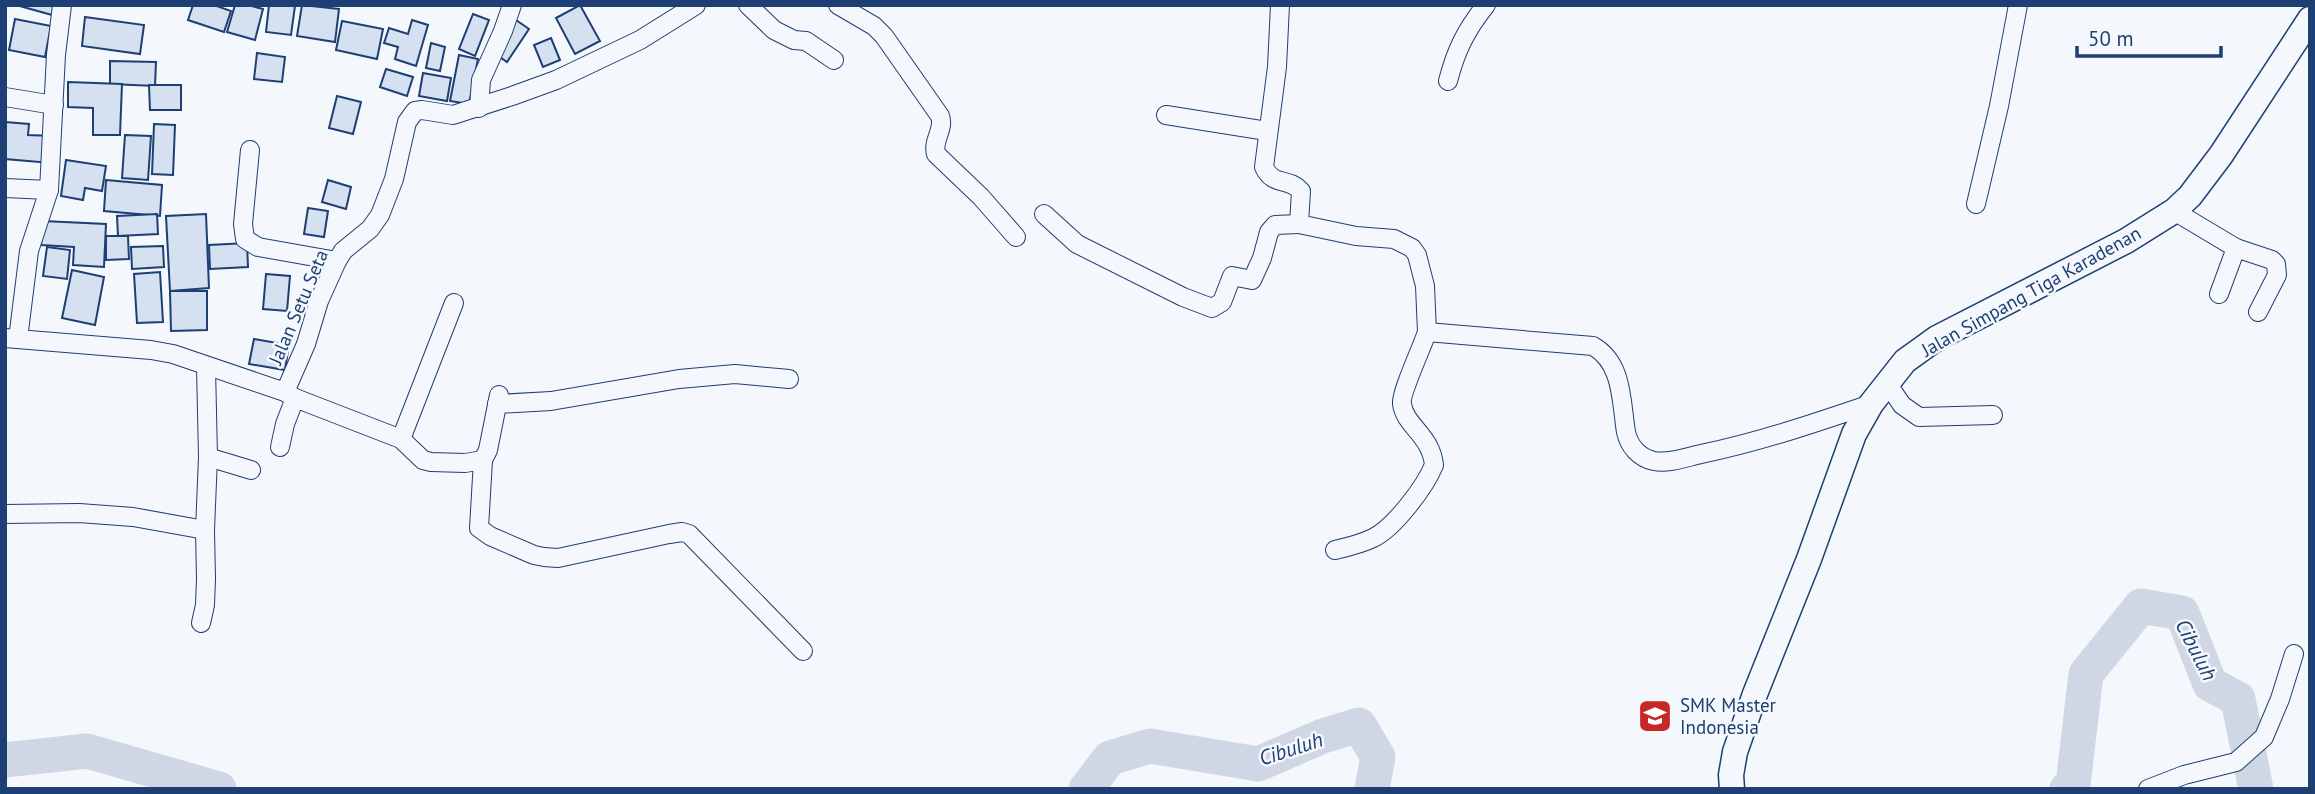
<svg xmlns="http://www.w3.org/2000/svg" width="2315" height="794" font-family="'PT Sans',sans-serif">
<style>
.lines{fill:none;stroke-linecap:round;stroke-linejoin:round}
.river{stroke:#cfd7e4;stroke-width:35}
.building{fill:#d5e0f0;stroke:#1d3f73;stroke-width:2}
.street-casing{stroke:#1d3f73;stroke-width:20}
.secondary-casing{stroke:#1d3f73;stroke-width:27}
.street{stroke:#f4f7fb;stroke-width:18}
.secondary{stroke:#f4f7fb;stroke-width:24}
.labels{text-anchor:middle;stroke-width:5;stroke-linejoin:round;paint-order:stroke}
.street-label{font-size:19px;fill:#1d3f73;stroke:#f4f7fb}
.poi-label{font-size:19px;fill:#1d3f73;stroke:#f4f7fb;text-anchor:start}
.water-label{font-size:21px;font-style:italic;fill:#1d3f73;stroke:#f4f7fb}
</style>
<rect width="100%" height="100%" fill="#f4f7fb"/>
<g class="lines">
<g class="river">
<path d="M5 760 87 751 219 789"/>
<path d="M1086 789 1110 758 1150 746 1258 764 1323 736 1359 725 1378 757 1372 789"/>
<path d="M2067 789 2073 785 2086 674 2141 606 2182 613 2210 684 2238 699 2256 789"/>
</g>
</g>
<g class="building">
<path d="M16 5H55L52 15Z"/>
<path d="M193 5H214L231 11 224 32 188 20Z"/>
<path d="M235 5H248L263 9 255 40 227 32Z"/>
<path d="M269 5 295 6 291 35 266 32Z"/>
<path d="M302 5 339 9 335 42 297 36Z"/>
<path d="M580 5 600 41 575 54 556 18Z"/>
<path d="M473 14 489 20 475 56 459 49Z"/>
<path d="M85 17 144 25 140 54 82 46Z"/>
<path d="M15 19 51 26 45 57 9 50Z"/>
<path d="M412 20 428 25 416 66 395 59 398 47 384 43 389 28 408 34Z"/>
<path d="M516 20 529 29 507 62 494 53Z"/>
<path d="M342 21 383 29 377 59 336 50Z"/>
<path d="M551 38 560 60 543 67 534 45Z"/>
<path d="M431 43 445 47 440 71 426 68Z"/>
<path d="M257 53 285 57 282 82 254 79Z"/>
<path d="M459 55 478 59 469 104 450 101Z"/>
<path d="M110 61 156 62 155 86 110 84Z"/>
<path d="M386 69 413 77 407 96 380 87Z"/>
<path d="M423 73 451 78 447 101 419 96Z"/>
<path d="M68 82 122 84 120 135H93V108L68 107Z"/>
<path d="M149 85H181V110H150Z"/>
<path d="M337 96 361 102 353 134 329 128Z"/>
<path d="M5 122 29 124 28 135 53 136 51 163 5 159Z"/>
<path d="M154 124 175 125 173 175 152 174Z"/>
<path d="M125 135 151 136 148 180 122 178Z"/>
<path d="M66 160 106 166 102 191 85 188 83 200 61 196Z"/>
<path d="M106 180 162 185 160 216 104 211Z"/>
<path d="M328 180 351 187 346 209 322 202Z"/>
<path d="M308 208 328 211 324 237 304 234Z"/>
<path d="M157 214 158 234 118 236 117 216Z"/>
<path d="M206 214 209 288 170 291 166 216Z"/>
<path d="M43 221 106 224 104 267 73 265 74 247 41 245Z"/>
<path d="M106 236H128L129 259 106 260Z"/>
<path d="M247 243 248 267 210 269 209 245Z"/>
<path d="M163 246 164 267 132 269 131 247Z"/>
<path d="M47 247 70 250 67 279 43 276Z"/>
<path d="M72 270 104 277 95 325 62 318Z"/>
<path d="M160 272 163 322 137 323 134 274Z"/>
<path d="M266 274 290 276 287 311 263 309Z"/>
<path d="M170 291H207V330L171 331Z"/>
<path d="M254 339 289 345 285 370 249 364Z"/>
</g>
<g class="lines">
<g class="street-casing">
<g id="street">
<path d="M748 5 774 30 794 40 806 41 834 60"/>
<path d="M838 5 874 26 884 36 940 116C945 129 932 140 936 154L981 197 1016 237"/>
<path d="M1280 5 1277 67 1264 167C1273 187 1289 177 1301 191L1299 224 1356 236 1394 239 1412 248 1417 255 1425 286 1427 332 1593 346C1623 363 1621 401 1626 432 1629 446 1639 458 1654 461 1669 464 1687 457 1701 454 1759 442 1815 423 1871 404"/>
<path d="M1448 81C1456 50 1466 30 1486 5"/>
<path d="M5 97 54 105"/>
<path d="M479 108 481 80 503 31 512 5"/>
<path d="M1166 115 1267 131"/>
<path d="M250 150 243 224 245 239 258 247 337 261"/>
<path d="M5 188 49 190"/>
<path d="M1976 204 1999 106 2018 5"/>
<path d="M2174 211 2236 248 2272 260 2276 264 2277 275 2258 312"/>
<path d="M1044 214 1077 244 1183 297 1212 308 1222 302 1232 276 1252 280 1262 258 1269 232 1275 225 1299 224"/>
<path d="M2219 294 2236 248"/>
<path d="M5 338 151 350 173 354 285 392 306 344 319 301 337 261 343 251 370 229 380 215 394 179 407 122 415 111 422 110 453 115 512 96 556 80 640 40 696 5"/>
<path d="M18 339 29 251 49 190 56 55 62 5"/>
<path d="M1887 383 1902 405 1919 417 1993 415"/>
<path d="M285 392 295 398 401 439 423 460 431 462 465 463 483 460 479 528 490 536 534 555 544 557 558 558 669 534 682 532 689 534 803 651"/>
<path d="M497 404 551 401 679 379 735 374 789 379"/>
<path d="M401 439 454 303"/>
<path d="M280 447 285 424 295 398"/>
<path d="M208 457 251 470"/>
<path d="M483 460 488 450 499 395"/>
<path d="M5 514 79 513 133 517 205 530"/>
<path d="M1335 550C1348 547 1361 544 1373 538 1394 528 1425 487 1434 465 1431 435 1405 426 1402 404 1400 394 1423 345 1427 332"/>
<path d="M201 623 205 605 206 579 205 530 208 457 206 367"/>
<path d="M2148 789 2184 775 2236 762 2264 737 2280 699 2294 654"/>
</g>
</g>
<g class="secondary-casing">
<path id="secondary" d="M1732 789 1731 775 1735 752 1755 694 1809 559 1854 434 1871 404 1905 361 1937 338 2126 241 2174 211 2190 196 2221 155 2310 19"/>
</g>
<use href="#street" class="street"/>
<use href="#secondary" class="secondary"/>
</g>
<defs>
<g id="school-square" transform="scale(1.75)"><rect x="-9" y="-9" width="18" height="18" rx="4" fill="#c62828" stroke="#f4f7fb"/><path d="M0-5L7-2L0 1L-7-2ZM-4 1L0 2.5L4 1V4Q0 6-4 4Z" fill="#fff"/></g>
</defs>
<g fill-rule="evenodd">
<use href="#school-square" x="1655" y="716"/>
</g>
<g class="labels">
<g class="street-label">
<text transform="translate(2031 291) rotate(-29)" y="7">Jalan Simpang Tiga Karadenan</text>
<text transform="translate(298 307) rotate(-67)" y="7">Jalan Setu Seta</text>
</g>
<g class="poi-label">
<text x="1680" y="712">SMK Master<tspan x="1680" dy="22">Indonesia</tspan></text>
</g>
<g class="water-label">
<text transform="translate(2196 650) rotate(63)" y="7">Cibuluh</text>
<text transform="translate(1291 749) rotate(-18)" y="7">Cibuluh</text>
</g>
</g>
<rect width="2315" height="794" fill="none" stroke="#1d3f73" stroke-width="14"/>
<path d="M2077 46v10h144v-10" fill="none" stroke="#1d3f73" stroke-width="3.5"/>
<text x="2088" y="46" font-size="21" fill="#1d3f73" stroke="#f4f7fb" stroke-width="5" paint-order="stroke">50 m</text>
</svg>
